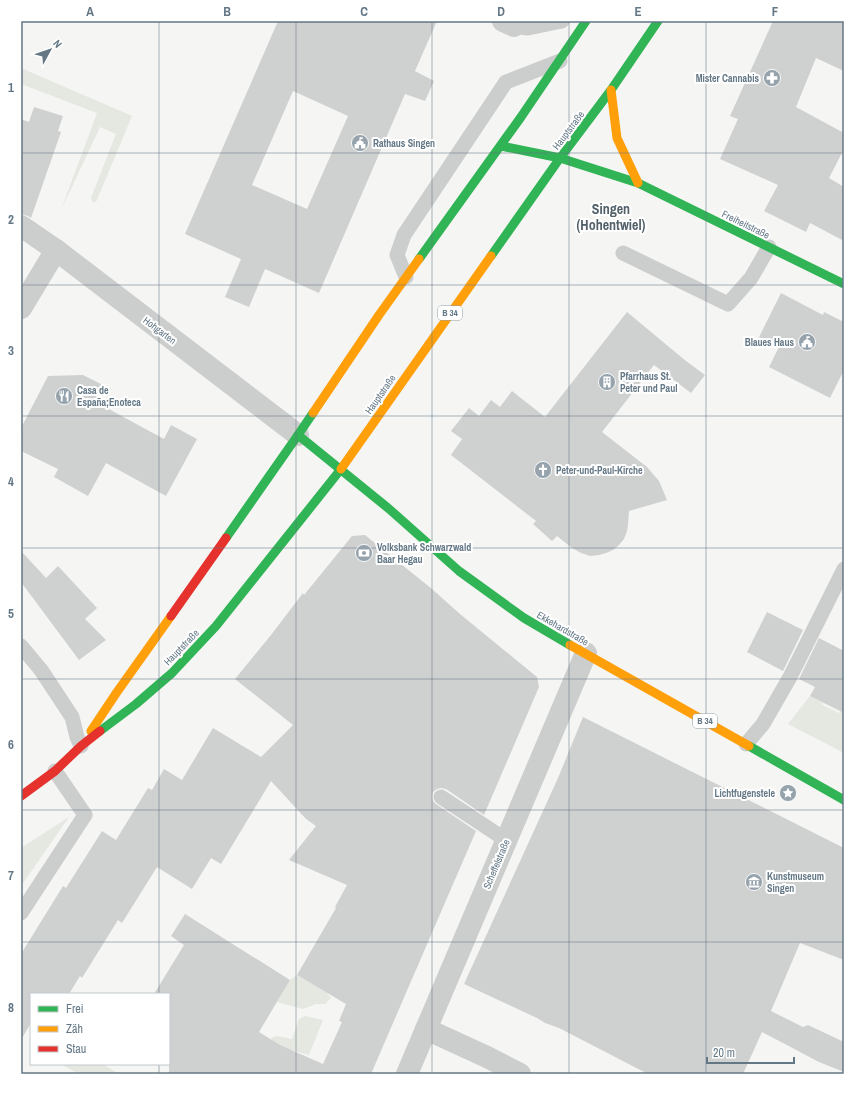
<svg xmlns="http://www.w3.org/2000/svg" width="865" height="1095" font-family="'Archivo Narrow',sans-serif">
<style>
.green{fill:#e4e8e1}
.building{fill:#cfd1d1;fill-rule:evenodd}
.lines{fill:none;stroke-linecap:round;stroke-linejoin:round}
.lane{stroke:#cccece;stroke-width:15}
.street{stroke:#cccece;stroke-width:22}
.fast{stroke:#30b455;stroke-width:9}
.slow{stroke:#ff9f0a;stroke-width:9}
.jam{stroke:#e5322d;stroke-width:9}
.grid{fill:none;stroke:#637785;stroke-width:1;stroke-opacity:0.55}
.labels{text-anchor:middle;stroke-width:4;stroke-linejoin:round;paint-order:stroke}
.shield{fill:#fff;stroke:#92a0aa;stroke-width:1}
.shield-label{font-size:9px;font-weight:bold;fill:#637785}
.poi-label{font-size:10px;font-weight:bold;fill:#637785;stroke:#fff;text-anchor:start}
.street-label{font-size:10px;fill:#637785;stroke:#fff}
.district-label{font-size:14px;font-weight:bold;fill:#516069;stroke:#fff}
.neatline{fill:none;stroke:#637785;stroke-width:1.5}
.grid-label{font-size:13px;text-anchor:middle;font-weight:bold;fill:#637785}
</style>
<rect width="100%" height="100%" fill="#f5f5f3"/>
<g class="green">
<path d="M21 68 132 116 96 202H93L91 198 116 134 100 127 61 210 97 113 21 84Z"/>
<path d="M810 696 823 703 822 705 839 713 841 711 844 712V753L788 724Z"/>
<path d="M69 817 21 886V848Z"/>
<path d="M297 975 326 992 331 998 325 1004H316L303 1009 277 1002 290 980Z"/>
<path d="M305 1016 323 1020 309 1055 274 1045 271 1038 277 1036 292 1039 299 1019Z"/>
<path d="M60 1064H103L119 1074H79Z"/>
</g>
<g class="building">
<path d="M278 21H437L415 71 434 81 425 101 405 94 319 293 265 269 249 307 225 297 241 259 185 234ZM293 91 348 116 307 209 252 185Z"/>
<path d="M773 21H844V71L816 58 796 107 844 133V149L829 178 844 187V241L810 223 806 232 764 211 778 185 720 159 738 119 730 116Z"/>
<path d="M34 107 63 116 58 131 61 132 31 218 28 216 21 214V119L29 122Z"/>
<path d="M781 293 823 315 824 312 844 322V370L830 398 769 367 779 347 759 337Z"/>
<path d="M627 312 686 361 705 375 691 393 654 365 602 432 647 467 659 481 667 500 629 511 628 525 627 531 624 539 618 546 613 550 606 553 599 555 590 556 581 553 572 548 557 536 552 541 533 524 536 521 451 455 462 439 451 431 469 408 479 416 491 400 500 407 512 391 545 417Z"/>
<path d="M83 375 103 385 94 401 164 439 171 425 197 439 166 496 106 463 88 496 54 477 58 469 21 451V428L48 376Z"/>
<path d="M365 535 432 589 460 614 537 677 539 687 484 815 446 789 441 788 437 789 433 792 432 797 433 801 436 804 476 831 371 1074H169V994H154L184 945 171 936 185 914 290 980 259 1032 280 1045 323 1064 342 1022 339 1021 346 1004 297 975 336 908 335 907 347 885 289 860 316 826 306 819 271 781 221 864 211 858 192 889 157 867 122 923 118 920 82 978 80 976 69 994H31V1023L21 1040V954L63 886 66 888 102 831 116 840 148 788 152 790 164 769 182 780 213 728 261 757 293 725 235 679 271 635 303 593 304 595 352 536Z"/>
<path d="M21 551 46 578 58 566 97 608 85 619 106 640 79 660 21 582Z"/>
<path d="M767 612 803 630 783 671 747 652Z"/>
<path d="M819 638 844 651V713L810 696 815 687 799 679Z"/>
<path d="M583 717 844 848V960L800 943 771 1011 803 1027 808 1025 844 1042V1072L819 1062 762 1032 743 1074H648L559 1028 545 1023 537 1018 464 984 558 778Z"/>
</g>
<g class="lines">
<g class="lane">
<path d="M514 26 528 28 562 21"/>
<path d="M623 253 728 304 751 278 769 247"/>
<path d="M406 277 397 255 404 235 506 82 560 61"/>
<path d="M21 646 41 670 72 717 77 737 81 746"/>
<path d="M746 744 763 724 790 677 844 569"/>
<path d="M441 797 506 840"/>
<path d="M21 913 85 815 55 771"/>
</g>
<g class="street">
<path d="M503 21 514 26"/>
<path d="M21 226 56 250 298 435"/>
<path d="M21 308 56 250"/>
<path d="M426 1029 487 1057 520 1074"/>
<path d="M407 1074 586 653"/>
</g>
<g class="fast">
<path d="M501 146 560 158 638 183 844 284"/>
<path d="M491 256 560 158 611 90 658 21"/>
<path d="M419 259 521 117 586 21"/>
<path d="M313 413 298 435 388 508 459 571 524 618 570 645"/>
<path d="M226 538 298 435"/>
<path d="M100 731 136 704 172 673 216 626 341 469"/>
<path d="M749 746 844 800"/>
</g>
<g class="slow">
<path d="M611 90 617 138 638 183"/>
<path d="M313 413 379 315 419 259"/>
<path d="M341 469 491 256"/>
<path d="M570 645 749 746"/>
<path d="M91 731 117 692 171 616"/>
</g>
<g class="jam">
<path d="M171 616 226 538"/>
<path d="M21 796 55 771 81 746 100 731"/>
</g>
</g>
<path class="grid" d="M159 21V994M296 21V1074M432 21V1074M569 21V1074M706 21V1074M21 153H844M21 285H844M21 416H844M21 548H844M21 679H844M21 810H844M21 942H844M159 1064V1074"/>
<defs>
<g id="pharmacy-disc" transform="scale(0.9)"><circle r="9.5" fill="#96a3ac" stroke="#fff"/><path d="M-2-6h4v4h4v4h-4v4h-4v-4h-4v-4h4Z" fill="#fff"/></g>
<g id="civic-disc" transform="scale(0.9)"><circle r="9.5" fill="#96a3ac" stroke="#fff"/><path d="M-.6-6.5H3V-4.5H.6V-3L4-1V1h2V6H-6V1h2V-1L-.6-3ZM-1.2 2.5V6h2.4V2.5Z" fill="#fff"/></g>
<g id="building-disc" transform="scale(0.9)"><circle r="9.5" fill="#96a3ac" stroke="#fff"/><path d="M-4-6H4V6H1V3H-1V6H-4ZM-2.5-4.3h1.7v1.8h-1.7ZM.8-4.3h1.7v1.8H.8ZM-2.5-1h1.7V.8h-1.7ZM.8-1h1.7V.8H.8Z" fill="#fff"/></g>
<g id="restaurant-disc" transform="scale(0.9)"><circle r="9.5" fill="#96a3ac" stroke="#fff"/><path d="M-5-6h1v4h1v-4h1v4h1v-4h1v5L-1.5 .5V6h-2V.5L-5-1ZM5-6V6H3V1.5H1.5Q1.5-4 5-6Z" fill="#fff"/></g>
<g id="church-disc" transform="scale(0.9)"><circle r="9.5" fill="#96a3ac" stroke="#fff"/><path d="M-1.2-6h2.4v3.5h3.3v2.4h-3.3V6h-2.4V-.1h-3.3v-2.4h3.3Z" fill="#fff"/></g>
<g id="bank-disc" transform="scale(0.9)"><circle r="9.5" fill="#96a3ac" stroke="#fff"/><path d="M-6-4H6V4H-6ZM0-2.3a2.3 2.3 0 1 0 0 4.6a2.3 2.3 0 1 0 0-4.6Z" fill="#fff"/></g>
<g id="sight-disc" transform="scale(0.9)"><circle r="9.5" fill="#96a3ac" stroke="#fff"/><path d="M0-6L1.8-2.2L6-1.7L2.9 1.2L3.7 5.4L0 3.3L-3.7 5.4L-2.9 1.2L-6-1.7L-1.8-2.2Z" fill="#fff"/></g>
<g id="museum-disc" transform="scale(0.9)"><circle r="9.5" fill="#96a3ac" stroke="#fff"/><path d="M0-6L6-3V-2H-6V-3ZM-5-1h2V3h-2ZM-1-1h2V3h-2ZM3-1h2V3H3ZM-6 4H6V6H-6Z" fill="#fff"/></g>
</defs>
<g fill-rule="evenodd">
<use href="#pharmacy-disc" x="772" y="78"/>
<use href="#civic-disc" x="360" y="143"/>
<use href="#civic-disc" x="807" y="342"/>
<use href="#building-disc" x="607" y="382"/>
<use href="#restaurant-disc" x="64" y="396"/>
<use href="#church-disc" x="543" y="470"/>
<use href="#bank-disc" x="364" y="553"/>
<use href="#sight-disc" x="788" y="793"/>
<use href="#museum-disc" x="754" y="882"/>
</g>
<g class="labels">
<g class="shield">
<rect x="438" y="306" width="24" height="14" rx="3"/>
<rect x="693" y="714" width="24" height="14" rx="3"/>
</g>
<g class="shield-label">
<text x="450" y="316">B 34</text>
<text x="705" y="724">B 34</text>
</g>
<g class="poi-label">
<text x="759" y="82" text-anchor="end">Mister Cannabis</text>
<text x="373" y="147">Rathaus Singen</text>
<text x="794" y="346" text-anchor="end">Blaues Haus</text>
<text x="620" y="380">Pfarrhaus St.<tspan x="620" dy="12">Peter und Paul</tspan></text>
<text x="77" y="394">Casa de<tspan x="77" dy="12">España;Enoteca</tspan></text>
<text x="556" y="474">Peter-und-Paul-Kirche</text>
<text x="377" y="551">Volksbank Schwarzwald<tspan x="377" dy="12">Baar Hegau</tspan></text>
<text x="775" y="797" text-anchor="end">Lichtfugenstele</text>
<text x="767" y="880">Kunstmuseum<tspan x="767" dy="12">Singen</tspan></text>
</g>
<g class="street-label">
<text transform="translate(568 130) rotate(-53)" y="4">Hauptstraße</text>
<text transform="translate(746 224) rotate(26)" y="4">Freiheitstraße</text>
<text transform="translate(160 330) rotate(37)" y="4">Hohgarten</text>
<text transform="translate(380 394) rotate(-55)" y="4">Hauptstraße</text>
<text transform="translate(563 628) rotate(30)" y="4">Ekkehardstraße</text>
<text transform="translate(181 647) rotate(-46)" y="4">Hauptstraße</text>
<text transform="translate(496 864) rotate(-67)" y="4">Scheffelstraße</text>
</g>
<g class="district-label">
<text x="611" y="214">Singen<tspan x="611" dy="16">(Hohentwiel)</tspan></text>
</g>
</g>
<rect width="865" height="1095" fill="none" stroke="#ffffff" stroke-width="44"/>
<rect x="30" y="993" width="140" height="72" fill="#ffffff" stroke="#c1c9ce"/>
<rect x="38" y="1006" width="20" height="6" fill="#30b455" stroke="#c1c9ce"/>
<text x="66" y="1013" font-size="12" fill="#637785">Frei</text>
<rect x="38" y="1026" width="20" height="6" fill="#ff9f0a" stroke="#c1c9ce"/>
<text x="66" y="1033" font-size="12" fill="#637785">Zäh</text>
<rect x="38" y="1046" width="20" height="6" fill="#e5322d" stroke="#c1c9ce"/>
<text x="66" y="1053" font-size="12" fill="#637785">Stau</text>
<g transform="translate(50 50) rotate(50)" stroke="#ffffff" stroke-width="3" paint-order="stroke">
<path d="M0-3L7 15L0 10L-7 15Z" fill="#637785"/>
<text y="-6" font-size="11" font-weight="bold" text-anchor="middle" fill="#637785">N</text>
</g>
<path d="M707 1057v6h87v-6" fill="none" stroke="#637785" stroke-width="2"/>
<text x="713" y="1057" font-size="12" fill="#637785" stroke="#ffffff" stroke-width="3" paint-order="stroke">20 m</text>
<rect x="22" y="22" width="821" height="1051" class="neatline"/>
<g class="grid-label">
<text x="90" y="16">A</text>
<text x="227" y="16">B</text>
<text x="364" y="16">C</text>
<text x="501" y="16">D</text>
<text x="638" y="16">E</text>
<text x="775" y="16">F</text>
<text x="11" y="92">1</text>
<text x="11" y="224">2</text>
<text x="11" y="355">3</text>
<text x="11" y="486">4</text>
<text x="11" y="618">5</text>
<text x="11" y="749">6</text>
<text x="11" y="880">7</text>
<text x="11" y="1012">8</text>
</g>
</svg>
